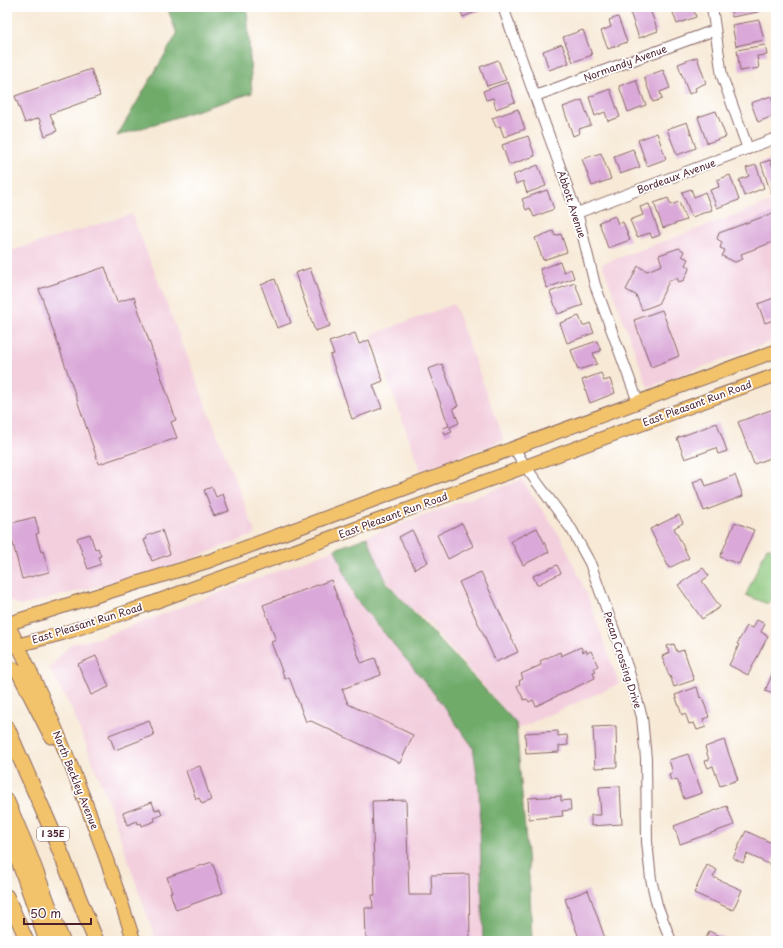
<svg xmlns="http://www.w3.org/2000/svg" width="783" height="948" font-family="'Playpen Sans',sans-serif">
<style>
.built{fill:#f3cfde}
.green{fill:#8bc67b;stroke:#6a7253}
.forest{fill:#70ab6b;stroke:#5d654b}
.building{fill:#daa9d9}
.lines{fill:none;stroke-linecap:round;stroke-linejoin:round}
.minor-casing{stroke:#876666;stroke-width:12}
.major-casing{stroke:#876666;stroke-width:15}
.highway-casing{stroke:#876666;stroke-width:17}
.minor{stroke:#fff;stroke-width:10}
.major{stroke:#f2c36a;stroke-width:13}
.highway{stroke:#f2c36a;stroke-width:15}
.labels{text-anchor:middle;stroke-width:3.5;stroke-linejoin:round;paint-order:stroke}
.shield{fill:#fff;stroke:#80626b;stroke-width:1}
.shield-label{font-size:9px;font-weight:bold;fill:#4a1f2b}
.street-label{font-size:10px;fill:#4a1f2b;stroke:#fff}
</style>
<rect width="100%" height="100%" fill="#fff"/>
<filter id="ink" filterUnits="userSpaceOnUse"><feTurbulence type="fractalNoise" baseFrequency=".025" numOctaves="2"/><feDisplacementMap in="SourceGraphic" scale="8" xChannelSelector="R" yChannelSelector="G"/><feConvolveMatrix kernelMatrix="1 2 1 2 8 2 1 2 1" color-interpolation-filters="sRGB"/></filter>
<filter id="wash" filterUnits="userSpaceOnUse"><feTurbulence type="fractalNoise" baseFrequency=".012" numOctaves="4" result="noise"/><feDisplacementMap in="SourceGraphic" scale="16" xChannelSelector="R" yChannelSelector="G"/><feGaussianBlur stdDeviation="0.9" result="paint"/><feColorMatrix in="noise" values="0 0 0 0 0 0 0 0 0 0 0 0 0 0 0 0 0 1.4 0 .05"/><feComposite in="paint" operator="in"/></filter>
<g filter="url(#wash)">
<rect width="100%" height="100%" fill="#f7e9d5"/>
<g class="built">
<path d="M776 200V340L648 387 602 264Z"/>
<path d="M132 214 256 534 165 569 20 606 7 599V252Z"/>
<path d="M454 304 504 440 421 471 371 335Z"/>
<path d="M522 480 562 539 586 592 619 684 515 730 507 712 424 618 411 608 387 581 374 560 364 537Z"/>
<path d="M335 549 355 598 430 688 473 747 479 789 483 941H156L107 799 72 710 49 668 71 644 102 637Z"/>
</g>
<path class="green" d="M767 547 776 551V586L768 604 746 595Z"/>
<g class="forest">
<path d="M167 7H247L252 93 117 136 177 34Z"/>
<path d="M367 537 387 583 516 723 530 889 532 941H483L479 789 473 747 430 688 355 598 335 549Z"/>
</g>
<g id="blocks">
<g class="building">
<path d="M459 7H480L481 10 463 17Z"/>
<path d="M644 7H649L658 31 639 38 630 12Z"/>
<path d="M671 7H693L696 17 677 24Z"/>
<path d="M730 7H757L758 12 732 17Z"/>
<path d="M618 17 627 42 608 49 601 31 611 27 609 20Z"/>
<path d="M759 20 764 40 736 46 732 25Z"/>
<path d="M583 30 592 55 573 62 563 37Z"/>
<path d="M562 44 569 63 549 70 543 51Z"/>
<path d="M765 45 767 55 757 56 759 68 740 71 737 50Z"/>
<path d="M697 57 706 83 695 88 696 91 689 94 678 64Z"/>
<path d="M498 60 506 80 487 86 480 67Z"/>
<path d="M91 69 100 96 50 114 57 131 45 136 39 118 25 123 15 96Z"/>
<path d="M663 70 670 88 660 92 662 99 653 102 644 77Z"/>
<path d="M636 80 646 105 628 112 619 86Z"/>
<path d="M508 82 515 102 496 109 493 98 486 100 483 91Z"/>
<path d="M610 89 620 117 608 121 605 112 595 116 589 97Z"/>
<path d="M771 96 776 110V115L758 122 751 103Z"/>
<path d="M582 100 591 125 579 129 580 133 573 136 563 107Z"/>
<path d="M518 109 525 129 504 137 500 126 496 127 492 118Z"/>
<path d="M716 111 726 137 707 143 698 117Z"/>
<path d="M687 122 696 148 677 155 667 129Z"/>
<path d="M657 133 666 159 647 166 638 140Z"/>
<path d="M528 136 535 156 509 165 502 145Z"/>
<path d="M633 149 640 167 620 174 614 156Z"/>
<path d="M601 153 611 179 592 186 582 159Z"/>
<path d="M770 160 774 169 776 168V191L771 193 761 163Z"/>
<path d="M538 165 546 186 527 193 523 181 516 184 513 175Z"/>
<path d="M756 165 764 188 744 196 739 180 749 176 746 168Z"/>
<path d="M730 175 739 200 717 208 710 190 719 187 717 180Z"/>
<path d="M691 189 694 197 705 192 712 210 692 217 682 192Z"/>
<path d="M547 190 554 209 534 217 530 208 526 210 522 199Z"/>
<path d="M668 198 671 205 679 202 686 220 663 228 654 203Z"/>
<path d="M649 204 660 235 652 238 650 233 637 237 630 220 643 215 640 207Z"/>
<path d="M776 212V241L741 254 743 259 735 262 722 256 725 250 720 248 722 242 717 239 719 233Z"/>
<path d="M615 216 618 224 623 222 630 240 608 248 599 222Z"/>
<path d="M553 231 555 236 561 234 567 252 543 260 535 238Z"/>
<path d="M679 248 684 251 682 256 688 259 685 265 690 267 684 280 679 282 677 278 669 281 658 304 642 310 636 295 626 290 638 266 647 271 662 265 659 255Z"/>
<path d="M560 262 564 272 571 269 574 278 547 288 540 269Z"/>
<path d="M105 267 117 302 134 297 176 420 171 422 177 438 99 464 39 289Z"/>
<path d="M310 268 330 326 315 331 295 273Z"/>
<path d="M275 279 291 323 277 328 261 285Z"/>
<path d="M575 283 583 305 558 314 550 292Z"/>
<path d="M776 297V319L765 323 758 304Z"/>
<path d="M662 310 679 356 651 367 634 320Z"/>
<path d="M579 316 583 326 590 323 594 333 567 343 560 323Z"/>
<path d="M355 333 359 344 369 340 383 381 373 385 382 408 352 419 330 355 334 354 329 342Z"/>
<path d="M597 341 601 351 593 353 597 364 578 370 571 350Z"/>
<path d="M442 364 458 406 453 408 459 423 450 427 452 432 445 435 443 428 449 426 428 369Z"/>
<path d="M601 373 604 381 610 379 615 393 590 403 582 380Z"/>
<path d="M776 408V456L754 464 738 422Z"/>
<path d="M717 423 727 451 718 454 716 448 685 459 677 438Z"/>
<path d="M735 475 743 496 704 511 693 482 703 478 706 486Z"/>
<path d="M212 487 216 497 223 494 229 511 214 516 204 490Z"/>
<path d="M679 515 683 523 674 528 689 558 669 568 650 529Z"/>
<path d="M35 517 39 533 36 534 41 552 43 551 49 572 22 579 8 524Z"/>
<path d="M735 522 754 530 739 564 720 557Z"/>
<path d="M462 523 473 546 448 559 437 535Z"/>
<path d="M537 528 549 552 523 565 511 541Z"/>
<path d="M162 530 170 554 152 561 144 540 147 539 146 536Z"/>
<path d="M412 530 428 562 415 569 399 537Z"/>
<path d="M90 534 95 549 98 548 101 556 98 557 101 564 88 569 77 538Z"/>
<path d="M557 565 561 573 537 585 533 576Z"/>
<path d="M703 568 709 576 702 581 720 607 702 619 678 585Z"/>
<path d="M481 572 518 652 496 662 459 582Z"/>
<path d="M331 580 361 663 375 658 381 675 342 689 348 704 413 735 400 763 311 721 306 722 289 677 285 679 271 642 276 640 263 605Z"/>
<path d="M757 620 765 624 761 632 768 636 748 675 729 665 739 645 737 644 747 626 753 628Z"/>
<path d="M674 644 677 652 684 650 694 680 674 687 670 676H669L662 656 669 653 667 646Z"/>
<path d="M581 647 583 652 586 650 587 653 591 651 598 666 594 668 596 671 593 672 595 678 536 706 533 700 529 702 527 699 524 700 517 686 520 684 519 681 523 679 521 674 541 665 540 661 560 652 561 656Z"/>
<path d="M96 656 109 687 91 695 78 664Z"/>
<path d="M776 665V695L765 691Z"/>
<path d="M697 687 700 698 702 697 709 717 703 719 706 727 697 730 694 723 689 724 685 713 682 715 675 695Z"/>
<path d="M149 720 154 735 115 750 109 735Z"/>
<path d="M616 726 617 767 595 768 593 727Z"/>
<path d="M558 731V736L567 735 568 745 559 746V752L526 754 525 733Z"/>
<path d="M724 740 738 780 720 786 713 766 708 768 705 761 709 760 705 747Z"/>
<path d="M688 754 702 793 684 799 677 779 671 781 669 775 673 773 669 760Z"/>
<path d="M200 766 211 800 202 804 199 798 196 799 186 771Z"/>
<path d="M620 786 622 824 591 826V815H601L599 787Z"/>
<path d="M561 796V801L570 800 571 810 562 811 563 816 529 819 528 798Z"/>
<path d="M406 800 409 895H432L431 875 469 874 470 941 366 940 365 908H373L372 895H375L372 801Z"/>
<path d="M152 802 155 810 160 809 162 815 154 818 155 821 142 826 141 823 138 824 137 821 127 825 123 813Z"/>
<path d="M727 806 734 825 680 844 674 826Z"/>
<path d="M746 831 776 845V854L771 865 747 854 743 863 733 858Z"/>
<path d="M212 862 223 893 176 910 170 892H172L167 877Z"/>
<path d="M707 865 717 870 713 877 742 890 733 910 694 893Z"/>
<path d="M588 890 606 941H580L565 899Z"/>
<path d="M709 931 730 941H705Z"/>
</g>
</g>
</g>
<g filter="url(#ink)">
<use href="#blocks" fill-opacity="0" stroke="#876666" stroke-width="1"/>
<g class="lines">
<g class="minor-casing">
<g id="minor">
<path d="M503 7 579 220 595 285 638 402"/>
<path d="M712 7 722 76 748 149"/>
<path d="M535 96 715 30"/>
<path d="M577 213 776 138"/>
<path d="M514 448 525 466 572 530 579 543 590 563 628 669 642 717 646 759 647 842 651 879 657 905 671 941"/>
</g>
</g>
<g class="major-casing">
<g id="major">
<path d="M7 622C58 725 99 832 134 941"/>
<path d="M7 624 108 592 209 561 776 351"/>
<path d="M7 648 64 633 133 610 776 375"/>
<path d="M7 667 12 668 18 672 51 737"/>
<path d="M7 896 27 941"/>
</g>
</g>
<g class="highway-casing">
<g id="highway">
<path d="M7 728 50 826 96 941"/>
<path d="M7 802 27 849 62 941"/>
<path d="M7 820 13 844 47 941"/>
</g>
</g>
<use href="#minor" class="minor"/>
<use href="#major" class="major"/>
<use href="#highway" class="highway"/>
</g>
</g>
<g class="labels">
<rect class="shield" x="37" y="827" width="32" height="14" rx="3"/>
<g class="shield-label">
<text x="53" y="837">I 35E</text>
</g>
<g class="street-label">
<text transform="translate(625 63) rotate(-20)" y="4">Normandy Avenue</text>
<text transform="translate(676 176) rotate(-20)" y="4">Bordeaux Avenue</text>
<text transform="translate(572 204) rotate(72)" y="4">Abbott Avenue</text>
<text transform="translate(697 403) rotate(-20)" y="4">East Pleasant Run Road</text>
<text transform="translate(393 515) rotate(-20)" y="4">East Pleasant Run Road</text>
<text transform="translate(87 623) rotate(-17)" y="4">East Pleasant Run Road</text>
<text transform="translate(623 660) rotate(72)" y="4">Pecan Crossing Drive</text>
<text transform="translate(76 780) rotate(68)" y="4">North Beckley Avenue</text>
</g>
</g>
<rect width="783" height="948" fill="none" stroke="#fff" stroke-width="24"/>
<path d="M24 918v6h67v-6" fill="none" stroke="#4a1f2b" stroke-width="2"/>
<text x="30" y="918" font-size="12" fill="#4a1f2b" stroke="#ffffff" stroke-width="3" paint-order="stroke">50 m</text>
</svg>
